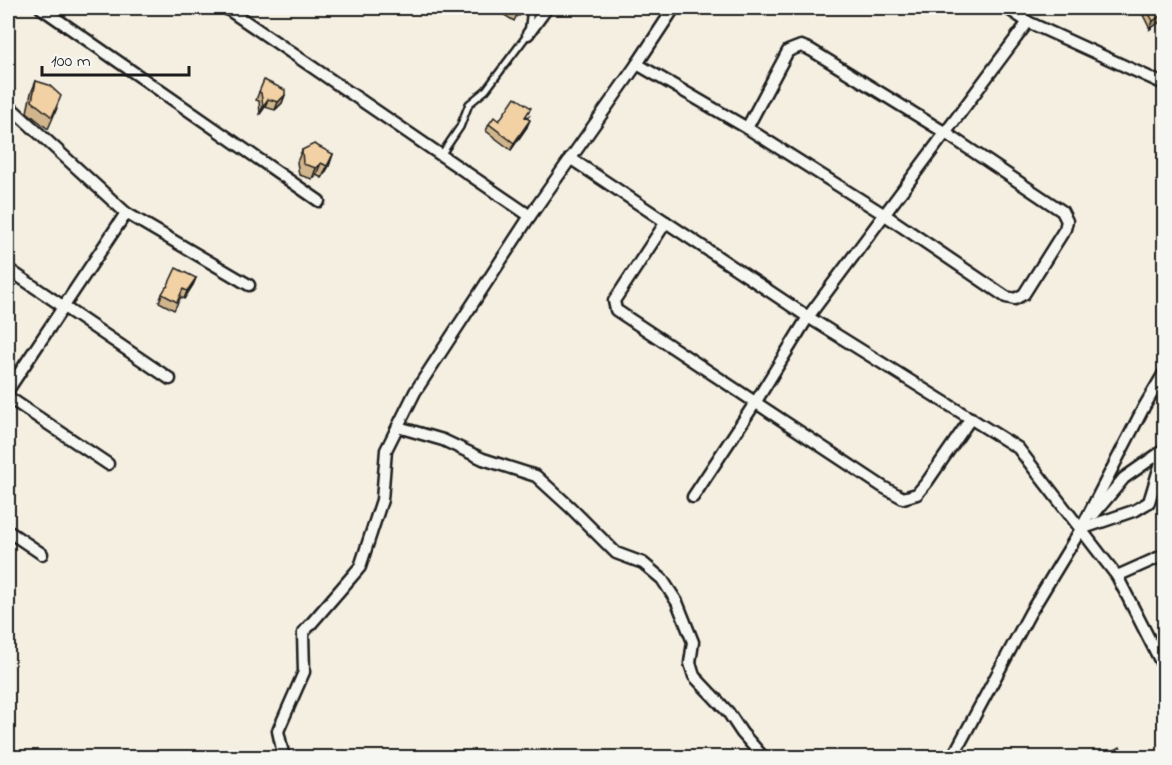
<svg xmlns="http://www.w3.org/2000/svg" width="1172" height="765" font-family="'Indie Flower',sans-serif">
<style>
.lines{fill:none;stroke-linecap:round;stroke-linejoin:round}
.service-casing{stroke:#1c1c1c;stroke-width:10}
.minor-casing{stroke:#1c1c1c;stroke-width:15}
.service{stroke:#f6f6f2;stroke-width:5}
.minor{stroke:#f6f6f2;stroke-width:10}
.wall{fill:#d0b58d;stroke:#1c1c1c;stroke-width:1.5}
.shaded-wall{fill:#a99373;stroke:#1c1c1c;stroke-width:1.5}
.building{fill:#f2d2a4;stroke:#1c1c1c;stroke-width:1.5}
</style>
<rect width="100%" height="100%" fill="#f5efe2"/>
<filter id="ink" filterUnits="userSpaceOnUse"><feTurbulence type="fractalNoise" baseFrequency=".0167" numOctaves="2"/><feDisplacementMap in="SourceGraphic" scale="12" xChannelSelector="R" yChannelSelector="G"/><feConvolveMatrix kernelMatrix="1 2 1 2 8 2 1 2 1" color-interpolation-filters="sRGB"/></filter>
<g filter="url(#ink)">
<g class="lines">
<g class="service-casing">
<path id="service" d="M441 155 460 127 469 104 486 90 528 34 531 8"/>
</g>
<g class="minor-casing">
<g id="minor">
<path d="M41 8 319 201"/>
<path d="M226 8 530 216"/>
<path d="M1007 8 1028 22 1164 84"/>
<path d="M528 34 547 8"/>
<path d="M637 64 747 128 885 215 1006 297 1015 299 1024 294 1065 229 1067 221 1062 211 944 132 811 50 801 46 788 51 747 128"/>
<path d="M8 105 126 213 249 285"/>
<path d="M570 158 808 317 1018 448 1117 576 1164 668"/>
<path d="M666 222 614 301 616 310 883 487 903 498 917 494 927 482 971 418"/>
<path d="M8 269 170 379"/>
<path d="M8 390 126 213"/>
<path d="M8 397 108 464"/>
<path d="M398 427 443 440 483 459 536 476 570 507 616 553 643 563 662 579 677 602 693 642 690 663 694 676 728 712 742 733 764 758"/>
<path d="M693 497 755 403 808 317 1028 22"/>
<path d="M1094 514 1124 478 1164 450"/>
<path d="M1084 526 1081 529 1136 510 1149 502 1164 453"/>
<path d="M8 531 42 554"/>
<path d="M1117 576 1164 555"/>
<path d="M284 758 278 731 304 672 303 633 360 567 382 500 386 450 415 392 530 216 637 64 674 8"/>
<path d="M952 758 1030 613 1081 529 1144 407 1164 373"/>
</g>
</g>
<use href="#service" class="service"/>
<use href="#minor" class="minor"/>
</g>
<g class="wall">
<path d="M503 8H525L519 16 517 15 514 21 501 13Z"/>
<path d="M1145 8H1164L1150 29 1142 13Z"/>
<path d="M36 81 57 108 48 129 27 112 31 93Z"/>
<path d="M259 92 285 95 282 103 275 110 265 107 260 114 259 101 256 100Z"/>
<path d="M529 116 527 118V127L511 150 486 131 489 124 499 121Z"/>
<path d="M302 150 333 154 329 166 322 178 316 175 312 179 299 175 297 162Z"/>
<path d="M196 278 193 285 184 299 181 297 174 310 159 302 162 294 167 287Z"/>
</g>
<g class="shaded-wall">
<path d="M1121 8H1134L1120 10Z"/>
<path d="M1164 13V19L1150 29 1153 21Z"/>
<path d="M285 95 282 103 275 110 278 102Z"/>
<path d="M268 99 265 107 260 114 263 106Z"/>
<path d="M530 120 527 127 511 150 514 143Z"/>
<path d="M333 154 329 166 322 178 327 166Z"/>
<path d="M321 163 316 175 312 179 316 168Z"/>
<path d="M196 278 193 285 184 299 187 291Z"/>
</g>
<g class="building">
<path d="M1146 8H1164V13L1153 21Z"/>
<path d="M264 80 285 90V95L278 102 268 99 263 106 261 93 259 92Z"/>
<path d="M36 81 49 85 61 96 52 117 32 101Z"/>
<path d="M515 97 531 108 525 117 530 120 514 143 489 124 494 117 499 121Z"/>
<path d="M314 144 333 154 327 166 321 163 316 168 303 164 302 150Z"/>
<path d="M176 268 196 278 187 291 183 289 177 302 162 294 166 287H167Z"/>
<path d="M1120 747 1126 758H1111L1108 754Z"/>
</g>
</g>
<rect width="1172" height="765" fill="none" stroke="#f6f6f2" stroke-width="30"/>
<rect x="15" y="15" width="1142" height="735" fill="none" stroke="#1c1c1c" stroke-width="2" filter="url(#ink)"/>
<path d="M42 66v9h147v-9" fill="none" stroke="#1c1c1c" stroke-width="3"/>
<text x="51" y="66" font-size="18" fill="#1c1c1c" stroke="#f6f6f2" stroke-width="4.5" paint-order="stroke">100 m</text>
</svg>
